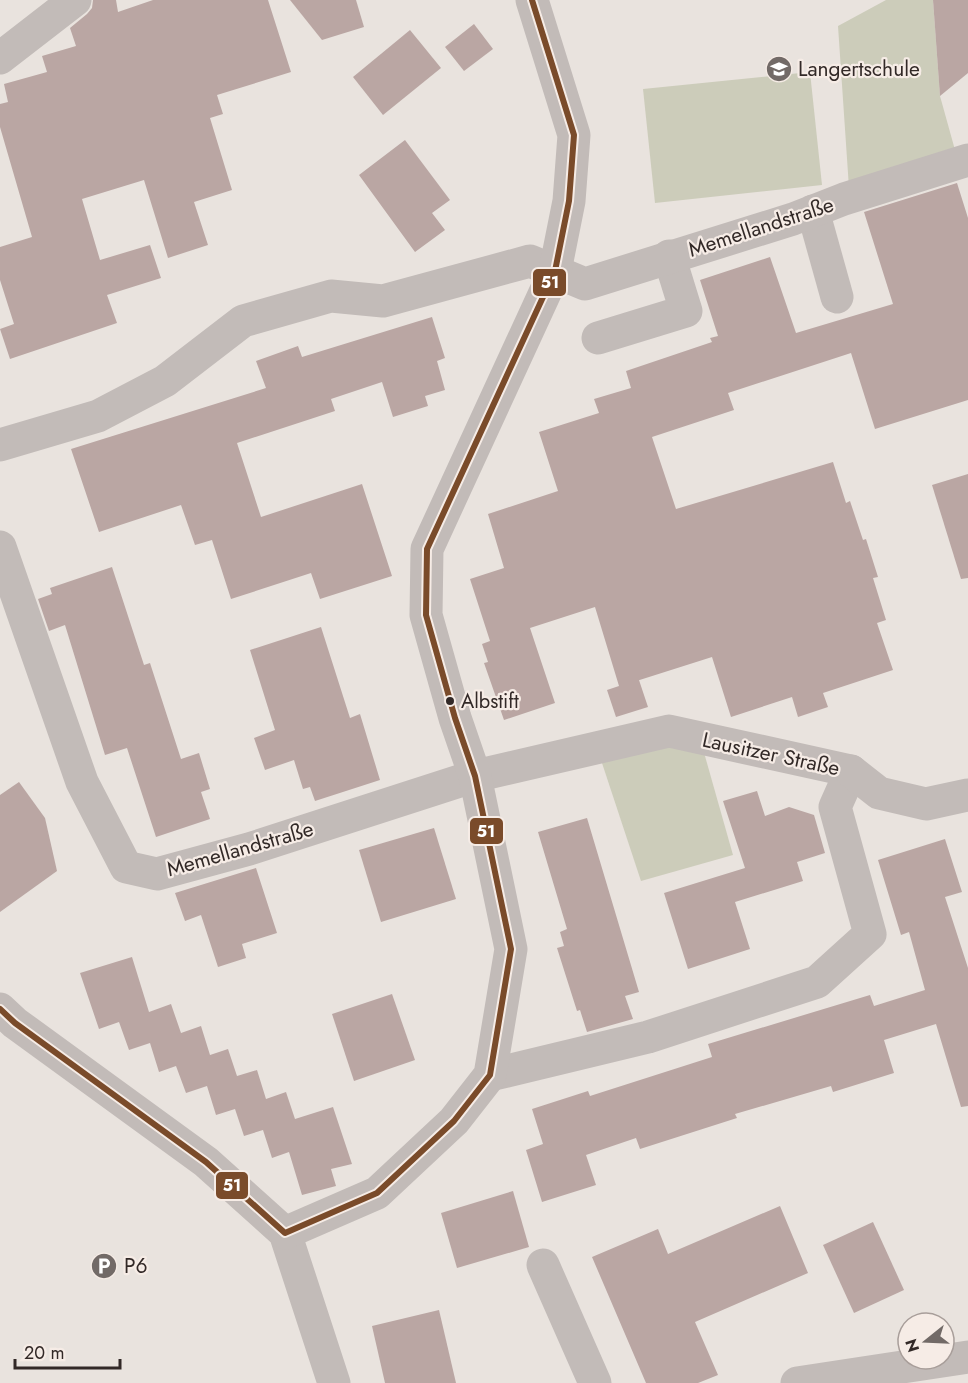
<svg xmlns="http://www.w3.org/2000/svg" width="968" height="1383" font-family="Jost,sans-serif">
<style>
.green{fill:#ccccba}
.building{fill:#baa6a3}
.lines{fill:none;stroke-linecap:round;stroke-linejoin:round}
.minor{stroke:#c2bbb8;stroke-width:33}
.bus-1-casing{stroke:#f6ece6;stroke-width:10}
.bus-1{stroke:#7a4b2a;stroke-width:6}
.bus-dot{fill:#322927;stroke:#f6ece6;stroke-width:2}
.labels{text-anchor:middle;stroke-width:4.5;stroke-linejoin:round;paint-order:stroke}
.bus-label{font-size:20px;fill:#322927;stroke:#f6ece6;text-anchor:start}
.poi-label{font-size:21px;fill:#322927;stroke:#f6ece6;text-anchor:start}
.street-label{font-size:21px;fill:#322927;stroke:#f6ece6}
.line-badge{stroke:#f6ece6;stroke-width:2}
.badge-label{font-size:16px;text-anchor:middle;font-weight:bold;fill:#fff}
</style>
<rect width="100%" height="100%" fill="#e9e3de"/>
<g class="green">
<path d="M886 0H933L940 96 955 150 849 188 838 26Z"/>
<path d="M810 72 822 185 655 203 643 89Z"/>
<path d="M668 742 703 749 733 855 641 881 601 760Z"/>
</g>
<g class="building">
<path d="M93 0H116L118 12 153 0H268L291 72 217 95 223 114 210 118 232 190 194 202 208 245 168 258 144 180 82 199 100 260 150 245 161 278 107 295 117 323 10 359 0 329 14 324 0 280V247L32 237 0 127V104L8 102 4 84 47 72 42 56 76 46 70 28 87 14 92 8Z"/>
<path d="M290 0H356L364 27 322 40Z"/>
<path d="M933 0H968V73L940 96Z"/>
<path d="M474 24 493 49 464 71 445 47Z"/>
<path d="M410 30 441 68 383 115 353 77Z"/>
<path d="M405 140 450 200 432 213 445 230 415 252 359 175Z"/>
<path d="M957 183 968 218V400L875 429 851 353 728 393 734 410 652 437 676 509 833 462 846 503 850 501 863 540 866 539 878 577 873 578 886 620 877 623 893 670 823 693 828 707 798 717 792 697 731 717 712 657 627 684 639 680 648 707 616 717 607 690 619 686 595 607 530 628 555 703 504 720 484 663 488 662 482 644 490 641 470 579 504 568 488 514 558 491 539 432 599 413 594 399 631 388 626 371 712 342 710 338 718 336 700 280 770 257 796 333 893 304 864 212Z"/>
<path d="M432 317 445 358 437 361 445 390 425 396 428 406 393 417 382 382 331 399 335 411 237 443 261 517 362 484 392 576 320 599 311 573 231 599 212 540 195 545 181 505 99 532 71 449 266 388 256 361 298 346 302 357Z"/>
<path d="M968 474V578L961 579 932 485Z"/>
<path d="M112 567 144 665 150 663 181 759 199 753 210 789 201 792 210 819 156 837 127 748 105 755 65 625 49 631 38 599 52 594 50 588Z"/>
<path d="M321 627 350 718 360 714 380 780 315 801 310 787 303 789 294 760 265 770 254 738 275 730 250 650Z"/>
<path d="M19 782 45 818 57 871 0 912V795Z"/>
<path d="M757 791 765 816 789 807 814 815 825 853 797 862 803 881 735 902 750 949 688 969 664 893 745 868 723 801Z"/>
<path d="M587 818 639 992 625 996 633 1019 587 1032 580 1010 577 1011 557 948 564 946 560 932 567 929 538 832Z"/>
<path d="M434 828 456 899 381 922 359 850Z"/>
<path d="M945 839 962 892 945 897 968 968V1106L961 1107 936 1024 884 1040 894 1073 833 1092 831 1086 735 1114 737 1118 640 1149 636 1138 586 1155 596 1185 542 1202 526 1150 543 1144 532 1109 588 1091 590 1096 712 1057 708 1044 870 995 874 1006 925 990 909 932 901 935 878 860Z"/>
<path d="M256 868 277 933 242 944 246 958 218 967 201 915 185 921 175 893Z"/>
<path d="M132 957 149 1012 171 1004 181 1033 201 1026 210 1055 228 1049 237 1076 257 1070 266 1099 286 1092 295 1119 333 1107 352 1164 331 1169 336 1186 302 1195 289 1152 272 1158 263 1130 244 1136 235 1109 216 1115 207 1086 186 1093 176 1066 159 1072 150 1043 129 1050 119 1022 99 1029 80 973Z"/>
<path d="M392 994 415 1060 354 1081 332 1014Z"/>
<path d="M513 1191 529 1247 457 1268 441 1213Z"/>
<path d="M780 1206 808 1273 695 1322 718 1375 698 1383H646L592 1257 658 1229 668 1254Z"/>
<path d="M873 1222 904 1290 854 1313 823 1245Z"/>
<path d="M439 1310 456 1383H385L372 1326Z"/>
</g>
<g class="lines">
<g class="minor">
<path d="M0 58 75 0"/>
<path d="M813 211 837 297"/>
<path d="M598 338 686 311 669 256"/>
<path d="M0 445 98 416 165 381 243 321 331 296 383 301 530 261 585 284 793 219 844 199 968 160"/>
<path d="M0 547 82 782 126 867 157 874 249 849 475 776 669 731 851 771 835 807 870 934 817 982 648 1037 490 1075"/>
<path d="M851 771 879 793 926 804 968 795"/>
<path d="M0 1009 15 1023 206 1162 285 1233 334 1383"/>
<path d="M285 1233 377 1193 454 1121 490 1075 511 949 475 776 455 718 426 615 427 549 555 271 569 201 574 135 532 0"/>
<path d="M543 1265 595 1383"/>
<path d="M797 1383 968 1357"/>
</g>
<g class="bus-1-casing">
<path id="bus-1" d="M0 1009 15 1023 206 1162 285 1233 377 1193 454 1121 490 1075 511 949 475 776 455 718 426 615 427 549 555 271 569 201 574 135 532 0"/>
</g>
<use href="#bus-1" class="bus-1"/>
</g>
<defs>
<g id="school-disc" transform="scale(1.35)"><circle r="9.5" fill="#726a67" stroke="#f6ece6"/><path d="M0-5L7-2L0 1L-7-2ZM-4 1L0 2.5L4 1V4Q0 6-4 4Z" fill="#fff"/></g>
<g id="parking-disc" transform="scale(1.35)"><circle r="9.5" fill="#726a67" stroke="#f6ece6"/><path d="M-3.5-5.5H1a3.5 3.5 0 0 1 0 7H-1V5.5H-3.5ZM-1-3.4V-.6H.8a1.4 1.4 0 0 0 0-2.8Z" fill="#fff"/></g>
</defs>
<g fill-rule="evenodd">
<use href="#school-disc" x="779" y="69"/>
<use href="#parking-disc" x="104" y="1266"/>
</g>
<circle class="bus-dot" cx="450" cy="701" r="5"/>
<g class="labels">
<g class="bus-label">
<text x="461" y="708">Albstift</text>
</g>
<g class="poi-label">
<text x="798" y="76">Langertschule</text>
<text x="124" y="1273">P6</text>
</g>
<g class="street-label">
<text transform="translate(761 227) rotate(-18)" y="7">Memellandstraße</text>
<text transform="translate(771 754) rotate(12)" y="7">Lausitzer Straße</text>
<text transform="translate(240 849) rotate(-16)" y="7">Memellandstraße</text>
</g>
</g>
<g class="line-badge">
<rect x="532" y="268" width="35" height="29" rx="6" fill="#7a4b2a"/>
<rect x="469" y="817" width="35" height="28" rx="6" fill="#7a4b2a"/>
<rect x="215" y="1171" width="34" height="29" rx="6" fill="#7a4b2a"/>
</g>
<g class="badge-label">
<text x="550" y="288">51</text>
<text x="486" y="837">51</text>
<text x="232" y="1191">51</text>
</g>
<g transform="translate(926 1341) rotate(252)"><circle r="28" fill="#f6ece6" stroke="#a89e9a" stroke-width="1.5"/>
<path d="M0-4.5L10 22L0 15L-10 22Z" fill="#726a67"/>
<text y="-9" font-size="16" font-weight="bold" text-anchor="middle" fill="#322927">N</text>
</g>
<path d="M15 1359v9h105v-9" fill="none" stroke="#322927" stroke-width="3"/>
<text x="24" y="1359" font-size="18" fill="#322927" stroke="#f6ece6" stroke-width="4.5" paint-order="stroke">20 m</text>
</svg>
